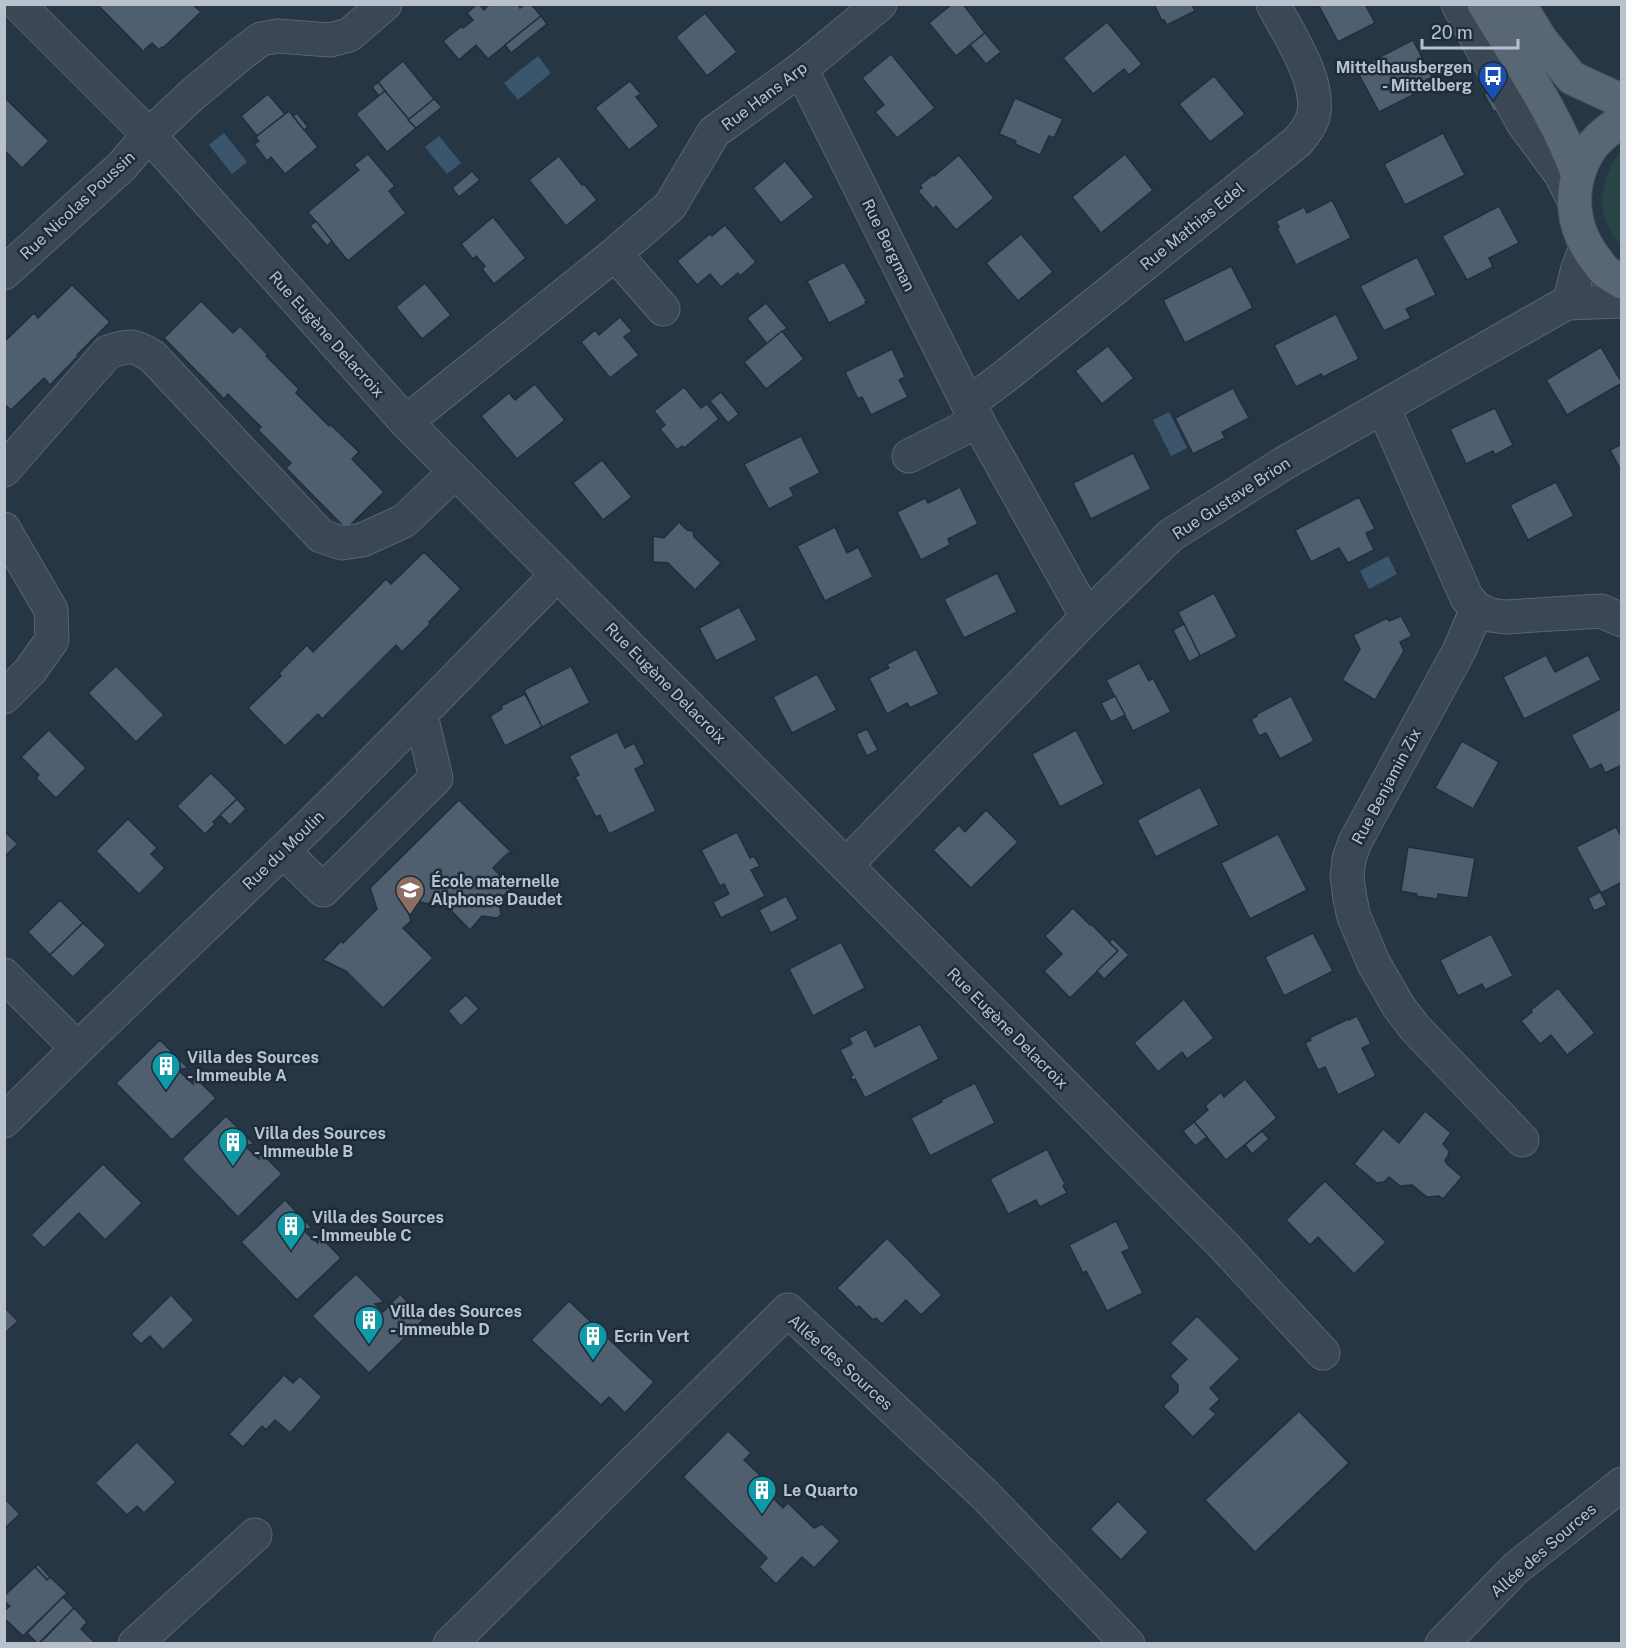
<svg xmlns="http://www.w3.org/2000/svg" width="1626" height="1648" font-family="'Public Sans',sans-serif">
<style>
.green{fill:#284445}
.water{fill:#3b556d}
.building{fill:#4f5f6f;stroke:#212e3b;stroke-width:1.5}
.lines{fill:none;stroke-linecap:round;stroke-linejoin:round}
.minor-casing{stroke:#596571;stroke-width:35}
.major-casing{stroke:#475360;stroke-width:35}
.minor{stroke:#3b4754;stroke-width:33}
.major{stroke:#596673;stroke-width:33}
.labels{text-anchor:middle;stroke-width:5;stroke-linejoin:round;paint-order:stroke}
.poi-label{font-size:16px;font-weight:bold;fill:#b8c2cd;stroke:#1f2c39;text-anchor:start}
.street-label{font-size:16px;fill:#b8c2cd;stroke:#1f2c39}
</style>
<rect width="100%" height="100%" fill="#263644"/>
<path class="green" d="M1621 152V245C1594 219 1598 178 1621 152Z"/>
<g class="water">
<path d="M538 56 551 73 518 100 504 83Z"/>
<path d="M224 133 247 162 232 174 209 145Z"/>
<path d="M439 136 461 163 447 174 425 147Z"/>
<path d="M1169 412 1187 448 1171 456 1153 420Z"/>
<path d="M1388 556 1397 574 1369 589 1360 571Z"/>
</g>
<g class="building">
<path d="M97 4H192L201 12 163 48 162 47 159 50 152 43 145 49V50L144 52Z"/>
<path d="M477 4H479L484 10 490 4H518L520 8 525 4H531L541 16 488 59 476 45 459 60 443 41 462 26 463 28 473 20 467 13Z"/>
<path d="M952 4H963L985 33 956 56 929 23Z"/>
<path d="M1154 4H1193L1192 5 1195 11 1167 25 1164 20 1162 21Z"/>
<path d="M1318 4H1365L1375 23 1338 42Z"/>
<path d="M705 13 737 52 707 76 676 37Z"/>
<path d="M541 16 547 24 511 53 505 45Z"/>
<path d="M1107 22 1142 64 1129 75 1124 69 1093 94 1063 58Z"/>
<path d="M985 33 1001 52 986 64 970 45Z"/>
<path d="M1413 40 1432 77 1410 89 1413 95 1379 112 1356 69Z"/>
<path d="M891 54 935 108 897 138 875 112 884 105 862 78Z"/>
<path d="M403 61 434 99 408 120 378 82Z"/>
<path d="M1214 76 1245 114 1210 142 1179 104Z"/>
<path d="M630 81 641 94 636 97 659 126 629 150 595 108Z"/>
<path d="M378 82 385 91 379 96 372 87Z"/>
<path d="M1491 90 1501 108 1494 112 1484 94Z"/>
<path d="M385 91 416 128 387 152 356 114Z"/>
<path d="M268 94 285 114 257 136 241 116Z"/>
<path d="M4 97 49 141 22 168 4 150Z"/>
<path d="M1015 98 1063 119 1054 138 1049 136 1040 155 1015 144 1016 141 999 134Z"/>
<path d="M434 99 442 107 416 128 408 120Z"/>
<path d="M289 111 318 147 285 174 271 157 267 161 254 144 259 141 256 138 257 136Z"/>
<path d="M297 113 308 127 304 130 293 116Z"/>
<path d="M1443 133 1465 175 1405 205 1384 164Z"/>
<path d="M368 154 395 186 389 191 406 213 348 261 308 212 359 170 354 165Z"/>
<path d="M1125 154 1153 190 1101 233 1072 197Z"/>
<path d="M959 155 994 198 956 230 936 206 933 209 918 191 922 188 920 185 933 175 934 176Z"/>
<path d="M559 156 582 185 584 184 597 200 566 226 529 180Z"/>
<path d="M785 161 814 197 781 223 753 188Z"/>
<path d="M472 171 480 180 459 197 452 188Z"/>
<path d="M1332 200 1351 238 1296 265 1277 228 1279 227 1276 221 1304 207 1307 213Z"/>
<path d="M1499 206 1519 243 1489 258 1493 267 1467 280 1442 236Z"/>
<path d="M493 217 526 258 494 284 482 269 485 266 476 256 473 259 461 244Z"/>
<path d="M316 221 332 241 327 246 310 226Z"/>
<path d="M725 225 756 262 740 276 738 273 721 287 710 274 697 285 677 261 710 234 712 236Z"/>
<path d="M1021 234 1053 272 1018 301 986 263Z"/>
<path d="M1417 257 1436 295 1406 309 1411 318 1384 331 1360 286Z"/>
<path d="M844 262 867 302H865L866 304 829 323 807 281Z"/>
<path d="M1231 266 1253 308 1185 343 1163 300Z"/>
<path d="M425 283 451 315 422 339 396 307Z"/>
<path d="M72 285 110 322 77 355 78 356 50 385 44 378 11 410 4 404V342L34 313 38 318Z"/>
<path d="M201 301 233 333 240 326 268 355 266 356 299 389 296 393 329 426 330 424 359 452 352 459 384 492 346 529 286 468 291 463 258 430 261 427 228 394 224 399 164 338Z"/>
<path d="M766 303 787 328 767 344 747 318Z"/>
<path d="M1336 314 1359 359 1323 377 1321 374 1296 387 1274 345Z"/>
<path d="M620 317 632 331 624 337 639 355 610 378 581 342 595 330 599 335Z"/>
<path d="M782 331 804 359 766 389 744 362Z"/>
<path d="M1108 346 1134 378 1102 404 1075 371Z"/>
<path d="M1601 347 1622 383 1567 415 1546 380Z"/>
<path d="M892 349 905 377 899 380 908 397 871 415 862 397 858 399 845 372Z"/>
<path d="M535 384 565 420 517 459 481 416 509 393 515 400Z"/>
<path d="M684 387 701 408 707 404 719 419 684 448 682 446 677 450 660 429 665 425 654 411Z"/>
<path d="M1233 388 1249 418 1222 432 1225 438 1193 454 1175 418Z"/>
<path d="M721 392 739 414 728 423 710 401Z"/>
<path d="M1495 408 1513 445 1495 455 1493 451 1466 464 1450 429Z"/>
<path d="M801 436 820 473 790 488 794 496 769 509 744 464Z"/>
<path d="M1622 444V472L1610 450Z"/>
<path d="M1133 453 1151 489 1091 519 1073 483Z"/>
<path d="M602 460 632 497 603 520 573 483Z"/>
<path d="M1556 482 1574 516 1528 540 1510 505Z"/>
<path d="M960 487 978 524 948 539 950 545 921 560 897 512 925 498 928 503Z"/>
<path d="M1359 497 1375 529 1366 533 1374 550 1348 563 1339 548 1311 562 1295 530Z"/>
<path d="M679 522 687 530 693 531 694 537 721 563 695 590 668 563 653 562V536L664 538Z"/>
<path d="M835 527 847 553 858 547 873 577 825 601 797 546Z"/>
<path d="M424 552 461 589 429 622 430 624 402 652 396 645 322 719 318 714 285 746 248 708 281 676 279 673 307 645 313 652 386 579 391 584Z"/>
<path d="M997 573 1017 612 964 638 944 599Z"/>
<path d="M1214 593 1237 637 1200 656 1178 612Z"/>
<path d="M739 607 757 640 716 661 699 628Z"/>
<path d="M1401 616 1412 636 1400 642 1404 651 1375 700 1342 680 1360 649 1353 635 1387 618 1389 621Z"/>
<path d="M1184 624 1200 656 1189 662 1173 630Z"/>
<path d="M916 649 939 694 910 708 907 703 887 714 869 678 889 668 887 664Z"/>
<path d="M1546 655 1555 672 1588 655 1601 680 1524 719 1503 677Z"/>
<path d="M1139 663 1149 681 1153 678 1171 712 1133 731 1106 680Z"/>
<path d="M116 666 164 715 136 742 88 693Z"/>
<path d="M571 666 590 703 542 727 524 690Z"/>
<path d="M817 674 837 710 792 733 773 697Z"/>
<path d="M525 694 542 727 505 746 490 716 502 709 501 706Z"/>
<path d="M1115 696 1125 715 1111 722 1101 703Z"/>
<path d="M1291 696 1314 741 1280 759 1266 733 1259 736 1251 719 1257 716V714Z"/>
<path d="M1622 708V765L1605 773 1601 764 1590 770 1571 735Z"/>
<path d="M867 729 878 750 867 756 856 734Z"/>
<path d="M49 730 86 768 56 798 36 778 39 775 21 757Z"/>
<path d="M1076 730 1104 784 1060 807 1032 754Z"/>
<path d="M617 732 625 748 634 743 645 764 635 769 656 811 609 834 600 815 596 817 575 777 579 775 569 756Z"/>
<path d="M1462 741 1499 762 1473 809 1435 788Z"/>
<path d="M211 773 237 799 213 822 215 824 205 834 177 806Z"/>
<path d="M1200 787 1219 825 1156 857 1137 820Z"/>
<path d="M237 799 246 809 230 825 220 815Z"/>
<path d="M459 800 513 854 508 853 493 868 512 888 499 900 501 915 497 918 482 916 470 930 436 895 428 904 418 901 408 911 411 921 403 928 433 958 383 1008 346 971 323 960 341 941 343 943 377 909 370 888Z"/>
<path d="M986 810 1018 842 971 888 933 850 959 825 965 832Z"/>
<path d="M128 819 157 848 151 854 165 868 139 894 96 851Z"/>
<path d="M1616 827 1622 838V882L1601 893 1576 847Z"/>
<path d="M4 831 18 844 4 857Z"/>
<path d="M737 832 750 858 754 856 760 866 751 870 765 896 721 918 713 902 729 894 724 884 720 886 701 850Z"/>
<path d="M1278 834 1307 890 1250 919 1221 863Z"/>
<path d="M1408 847 1475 858 1468 898 1438 894 1437 899 1416 896 1417 894 1401 891Z"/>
<path d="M1600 892 1607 905 1594 911 1588 898Z"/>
<path d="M786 896 798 919 771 933 759 910Z"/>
<path d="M60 900 83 923 50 955 28 932Z"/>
<path d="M1073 908 1090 925 1091 924 1118 951 1070 998 1044 971 1062 954 1045 936Z"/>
<path d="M83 923 106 945 73 977 50 955Z"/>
<path d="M1313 933 1333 971 1284 996 1265 957Z"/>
<path d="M1491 934 1513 976 1485 990 1482 984 1458 996 1440 960Z"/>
<path d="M1113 939 1129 955 1104 979 1097 971 1118 951 1109 942Z"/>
<path d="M841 942 865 988 813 1016 789 969Z"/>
<path d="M1558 988 1595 1033 1567 1055 1551 1035 1540 1044 1521 1021 1532 1012 1531 1010Z"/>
<path d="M466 995 479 1009 461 1026 448 1011Z"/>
<path d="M1184 999 1214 1038 1187 1059 1182 1052 1158 1072 1134 1043Z"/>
<path d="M1357 1016 1371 1044 1362 1048 1376 1076 1338 1095 1325 1067 1318 1070 1305 1043 1311 1040 1309 1038 1348 1019 1349 1020Z"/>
<path d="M920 1024 939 1059 865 1098 855 1079 853 1081 850 1076 853 1075 840 1050 852 1044 849 1038 866 1029 875 1047Z"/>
<path d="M160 1040 188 1068 178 1070 193 1084V1075L216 1098 172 1140 116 1083Z"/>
<path d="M1245 1079 1277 1118 1226 1160 1194 1122 1208 1110 1205 1106 1221 1092 1224 1097Z"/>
<path d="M975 1083 995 1123 930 1156 911 1118 942 1102 941 1100Z"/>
<path d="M1425 1111 1451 1133 1443 1144 1449 1151 1448 1156 1445 1160 1447 1164 1462 1177 1443 1199 1439 1196 1427 1197 1412 1185 1400 1186 1389 1177 1384 1182 1377 1183 1354 1164 1383 1129 1399 1143Z"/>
<path d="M226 1116 254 1144 245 1146 259 1159V1150L282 1174 238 1217 182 1159Z"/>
<path d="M1194 1122 1207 1137 1195 1146 1183 1131Z"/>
<path d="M1262 1131 1269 1139 1252 1154 1245 1145Z"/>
<path d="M1047 1149 1065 1184 1063 1186 1067 1193 1040 1207 1036 1200 1008 1214 990 1179Z"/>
<path d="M103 1164 142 1203 105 1240 79 1213 44 1248 31 1235Z"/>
<path d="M1325 1181 1386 1242 1354 1274 1318 1237 1310 1245 1286 1220Z"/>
<path d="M285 1200 312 1228 303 1230 318 1243V1234L341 1258 297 1300 241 1242Z"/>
<path d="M1116 1221 1130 1249 1122 1252 1143 1293 1107 1311 1086 1271 1083 1273 1069 1245Z"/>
<path d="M887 1238 942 1295 921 1315 906 1300 882 1324 876 1318 873 1320 859 1306 857 1308 837 1288Z"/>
<path d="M356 1274 384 1302 375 1304 383 1312 400 1294 424 1319 369 1373 312 1316Z"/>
<path d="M171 1295 194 1320 163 1350 150 1336 141 1344 131 1334Z"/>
<path d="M569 1301 654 1382 625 1413 609 1397 601 1405 531 1340Z"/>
<path d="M4 1307 18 1321 4 1334Z"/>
<path d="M1197 1316 1240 1359 1210 1388 1220 1399 1210 1409 1216 1414 1193 1437 1163 1406 1178 1392V1385L1170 1376 1187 1359 1170 1343Z"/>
<path d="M284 1375 293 1383 300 1376 322 1397 290 1433 275 1420 266 1430 262 1426 243 1447 229 1434Z"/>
<path d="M1299 1411 1349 1463 1255 1552 1205 1500Z"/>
<path d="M728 1431 751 1453 744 1460 762 1477 757 1482 783 1508 788 1503 814 1528 822 1524 840 1541 814 1568 802 1557 776 1584 759 1567 767 1558 683 1477Z"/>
<path d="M137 1442 176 1482 144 1513 137 1506 127 1515 95 1483Z"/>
<path d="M4 1498 20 1514 4 1529Z"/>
<path d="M1118 1501 1148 1532 1121 1560 1090 1529Z"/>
<path d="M38 1564 50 1577 47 1580 35 1567Z"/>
<path d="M35 1567 47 1580 50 1577 67 1593 23 1636 4 1618V1611L10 1606 4 1601V1596Z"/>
<path d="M63 1597 74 1608 38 1644 27 1633Z"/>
<path d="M74 1608 87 1622 81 1629 94 1642 92 1644H39Z"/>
</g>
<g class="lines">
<g class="minor-casing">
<g id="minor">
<path d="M18 4 149 135 406 422 1225 1247 1323 1353"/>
<path d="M1458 4 1523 123 1560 173 1574 200"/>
<path d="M801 69 968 404 1087 617"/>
<path d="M615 254 663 309"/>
<path d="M4 273 121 167 149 135 193 94 241 54 261 39 278 36 330 40 349 35 385 4"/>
<path d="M1569 303 1578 268 1586 248"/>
<path d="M968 404 1008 374 1298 141C1304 134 1310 126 1313 117 1322 82 1289 35 1273 4"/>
<path d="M1383 407 1467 598 1477 609 1459 651 1355 842 1349 859 1347 876 1350 899 1354 917 1374 964 1399 1007 1415 1028 1522 1140"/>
<path d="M406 422 615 254 670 206 714 132 801 69 880 4"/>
<path d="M909 456 978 421"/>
<path d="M4 470 108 352C129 345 134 344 153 357L321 536 342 543 362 540 404 521 455 472"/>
<path d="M4 529 51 610 52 640 30 671 4 697"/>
<path d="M1477 609 1490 615 1505 617 1601 611 1622 620"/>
<path d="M283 851 323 890 436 778 421 715"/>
<path d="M846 865 1087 617 1171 535 1286 462 1563 305 1569 303 1620 301 1622 299"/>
<path d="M4 975 77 1048"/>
<path d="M4 1121C104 1021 207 925 308 827 393 744 474 659 557 575"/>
<path d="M135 1644 255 1535"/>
<path d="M450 1644 788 1310 984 1494 1128 1644"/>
<path d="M1442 1644 1516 1568 1622 1484"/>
</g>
</g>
<g class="major-casing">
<g id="major">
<path d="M1484 4C1518 60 1556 114 1578 175"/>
<path d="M1519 4 1541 40 1572 78 1622 101"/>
<path d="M1622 121C1609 129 1596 139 1588 152 1567 188 1571 229 1597 261 1600 265 1602 269 1606 272 1610 275 1616 278 1622 282"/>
</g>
</g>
<use href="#minor" class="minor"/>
<use href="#major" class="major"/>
</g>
<defs>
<g id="bus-pin" transform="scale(1.5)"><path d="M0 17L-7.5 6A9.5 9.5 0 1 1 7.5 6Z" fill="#1a4fb4" stroke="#1f2c39"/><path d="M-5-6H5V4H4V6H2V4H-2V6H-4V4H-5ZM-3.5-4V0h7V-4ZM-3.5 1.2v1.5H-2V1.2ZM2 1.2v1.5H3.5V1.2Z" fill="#fff"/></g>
<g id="school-pin" transform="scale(1.5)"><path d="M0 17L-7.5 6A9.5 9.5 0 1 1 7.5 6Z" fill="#8d6e63" stroke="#1f2c39"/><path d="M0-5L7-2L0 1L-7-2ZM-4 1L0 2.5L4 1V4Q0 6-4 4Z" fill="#fff"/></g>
<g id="building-pin" transform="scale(1.5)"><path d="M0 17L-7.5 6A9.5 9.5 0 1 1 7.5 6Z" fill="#0f9aa8" stroke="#1f2c39"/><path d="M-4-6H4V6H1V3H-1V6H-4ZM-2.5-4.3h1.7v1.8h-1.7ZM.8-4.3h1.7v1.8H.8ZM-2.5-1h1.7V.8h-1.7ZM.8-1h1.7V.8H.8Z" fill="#fff"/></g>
</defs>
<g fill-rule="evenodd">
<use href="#bus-pin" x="1493" y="76"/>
<use href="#school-pin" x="410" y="890"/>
<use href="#building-pin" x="166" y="1066"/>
<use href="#building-pin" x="233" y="1142"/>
<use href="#building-pin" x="291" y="1226"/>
<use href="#building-pin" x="369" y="1320"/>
<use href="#building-pin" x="593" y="1336"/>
<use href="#building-pin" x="762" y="1490"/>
</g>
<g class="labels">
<g class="poi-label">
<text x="1472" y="73" text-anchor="end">Mittelhausbergen<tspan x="1472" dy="18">- Mittelberg</tspan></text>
<text x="431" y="887">École maternelle<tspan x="431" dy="18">Alphonse Daudet</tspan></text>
<text x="187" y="1063">Villa des Sources<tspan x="187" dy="18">- Immeuble A</tspan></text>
<text x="254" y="1139">Villa des Sources<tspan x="254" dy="18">- Immeuble B</tspan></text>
<text x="312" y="1223">Villa des Sources<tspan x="312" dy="18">- Immeuble C</tspan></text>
<text x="390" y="1317">Villa des Sources<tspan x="390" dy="18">- Immeuble D</tspan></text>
<text x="614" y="1342">Ecrin Vert</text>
<text x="783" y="1496">Le Quarto</text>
</g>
<g class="street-label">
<text transform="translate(764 96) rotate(-37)" y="6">Rue Hans Arp</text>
<text transform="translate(77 205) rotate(-43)" y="6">Rue Nicolas Poussin</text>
<text transform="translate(1192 226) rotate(-39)" y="6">Rue Mathias Edel</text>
<text transform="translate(889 245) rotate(64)" y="6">Rue Bergman</text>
<text transform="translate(327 334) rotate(48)" y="6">Rue Eugène Delacroix</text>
<text transform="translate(1231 498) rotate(-33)" y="6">Rue Gustave Brion</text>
<text transform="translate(666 683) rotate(45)" y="6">Rue Eugène Delacroix</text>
<text transform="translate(1386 786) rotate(-62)" y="6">Rue Benjamin Zix</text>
<text transform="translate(283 850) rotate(-44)" y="6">Rue du Moulin</text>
<text transform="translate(1008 1028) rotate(45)" y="6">Rue Eugène Delacroix</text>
<text transform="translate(841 1362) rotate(42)" y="6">Allée des Sources</text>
<text transform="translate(1543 1550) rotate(-41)" y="6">Allée des Sources</text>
</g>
</g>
<rect width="1626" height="1648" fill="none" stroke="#b8c2cd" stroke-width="12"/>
<path d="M1422 39v9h96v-9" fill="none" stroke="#b8c2cd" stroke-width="3"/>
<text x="1431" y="39" font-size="18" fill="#b8c2cd" stroke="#1f2c39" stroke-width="4.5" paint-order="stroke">20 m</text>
</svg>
